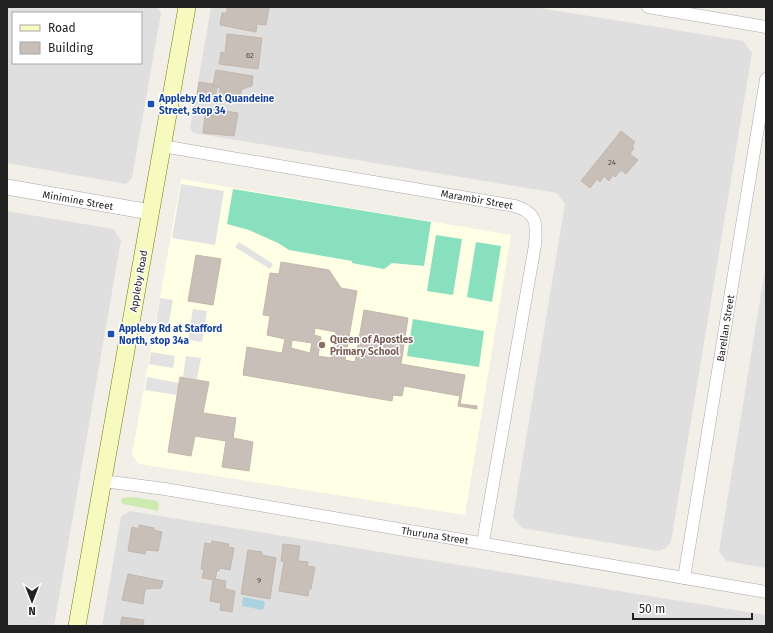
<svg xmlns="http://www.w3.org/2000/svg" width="773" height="633" font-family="'Fira Sans',sans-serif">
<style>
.residential{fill:#e0dfdf;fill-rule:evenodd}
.education{fill:#ffffe5}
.grass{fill:#cdebb0}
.pitch{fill:#88e0be}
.parking{fill:#e2e2e2}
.water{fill:#aad3df}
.building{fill:#c7bfb8;stroke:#c4b6ab;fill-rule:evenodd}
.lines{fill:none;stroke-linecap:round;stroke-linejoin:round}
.minor-casing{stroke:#a9a9a9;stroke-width:13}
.tertiary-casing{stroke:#a9a9a9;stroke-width:16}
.secondary-casing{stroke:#707d05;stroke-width:18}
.minor{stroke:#fff;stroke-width:12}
.tertiary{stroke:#fff;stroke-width:15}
.secondary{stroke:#f7fabf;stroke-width:17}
.transit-dot{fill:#1a4fb4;stroke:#fff;stroke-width:1.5}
.education-dot{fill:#8d6e63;stroke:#fff;stroke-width:1.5}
.labels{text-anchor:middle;stroke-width:3;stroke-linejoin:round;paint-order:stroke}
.number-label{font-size:8px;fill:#4b4948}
.transit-label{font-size:10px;font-weight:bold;fill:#164399;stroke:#fff;text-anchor:start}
.street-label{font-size:10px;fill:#222;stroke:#fff}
.education-label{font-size:10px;font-weight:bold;fill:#785e54;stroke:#fff;text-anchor:start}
</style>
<rect width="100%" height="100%" fill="#f2efe9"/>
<g class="residential">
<path d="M7 7H158L161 13 132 178 126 184 7 163ZM13 13H141V63H13Z"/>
<path d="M211 7H534L743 41 752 53 671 542 666 548 659 551 522 528 513 517 565 204 557 193 193 133 190 129Z"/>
<path d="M7 211 113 229 121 240 54 626H7Z"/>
<path d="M766 263V568L726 561 719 551Z"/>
<path d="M130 511 766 615V626H102L121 517Z"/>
</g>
<path class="education" d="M181 179 511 235 465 515 139 464 132 455Z"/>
<path class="grass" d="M133 497 157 501 159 504 158 511 123 504 121 500 123 498Z"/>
<g class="pitch">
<path d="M233 189 431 222 424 266 392 263 384 269 352 263V261L289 250 278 243 249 230 227 224Z"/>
<path d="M436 235 462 239 453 295 427 291Z"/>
<path d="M476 242 501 246 492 302 467 297Z"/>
<path d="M413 319 484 331 479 367 407 356Z"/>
</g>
<g class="parking">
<path d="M181 184 224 191 215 245 172 238Z"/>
<path d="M239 242 273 264 270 269 235 247Z"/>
<path d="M160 298 173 300 167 332 155 330Z"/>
<path d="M193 309 207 311 202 342 188 340Z"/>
<path d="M151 352 175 356 173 368 149 364Z"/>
<path d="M186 356 201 358 197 379 183 377Z"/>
<path d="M147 377 179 383 177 395 145 390Z"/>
</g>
<path class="water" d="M243 597 263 601 265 602 263 610 242 606Z"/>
<g class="building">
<path d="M227 7H269L266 25 257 24 256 32 220 25 222 13H227Z"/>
<path d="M227 34 262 38 258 69 219 64 221 52 225 53Z"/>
<path d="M216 70 253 76 252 86 242 89 238 102 219 100 220 88 213 86Z"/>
<path d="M199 82 213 84V86L217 87 215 99 197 96Z"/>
<path d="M206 108 238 113 234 136 203 133Z"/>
<path d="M621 131 635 142 632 146 634 148 630 154 638 160 626 174 621 170 615 177 613 175 609 181 604 176 600 182 597 179 590 188 581 181Z"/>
<path d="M196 255 221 259 213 305 188 301Z"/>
<path d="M281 262 329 270 341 288 357 291 345 360 355 362 364 310 408 318 401 364 465 375 460 404 477 406V409L458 406 460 396 404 386 402 396 393 395 392 401 243 375 247 347 282 353 285 339 267 335 270 316 263 315 270 273 279 274ZM315 328 336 332 331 358 318 356 321 337 314 335ZM292 340 312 343 310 353 291 348Z"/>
<path d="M180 377 209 382 203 413 236 418 233 438 253 442 249 471 222 467 226 441 195 436 191 456 168 452Z"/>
<path d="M139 525 154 528V530L162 532 158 551 146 550 145 554 128 551 132 527 139 529Z"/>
<path d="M212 541 229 544 228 547 234 548 230 570 219 568V571L217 570 215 580 202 578 204 569H201L205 543 211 544Z"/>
<path d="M283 544 300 546 298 561 308 562 307 566 315 567 311 589H309L308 596 279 591 284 562 281 561Z"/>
<path d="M248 550 262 552V555L276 558 270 599 241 594Z"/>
<path d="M128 574 163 581 161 588 145 589 143 604 122 600Z"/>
<path d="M215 579 226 581 225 589 235 591 232 612 220 610 221 603 210 601 213 580Z"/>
<path d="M122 617 144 620 143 626H120Z"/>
</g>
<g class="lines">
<g class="minor-casing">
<g id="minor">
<path d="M648 7 766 27"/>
<path d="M162 146 515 206C537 213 537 223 535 245L483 542"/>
<path d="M103 481 165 489 766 592"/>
<path d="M684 578 766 79"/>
</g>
</g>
<g class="tertiary-casing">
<path id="tertiary" d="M7 187 150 212"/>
</g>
<g class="secondary-casing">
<path id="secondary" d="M77 626 187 7"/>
</g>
<use href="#minor" class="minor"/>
<use href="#tertiary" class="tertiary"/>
<use href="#secondary" class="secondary"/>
</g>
<g class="transit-dot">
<rect x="147" y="100" width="8" height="8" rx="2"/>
<rect x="107" y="330" width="8" height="8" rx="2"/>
</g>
<circle class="education-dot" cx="322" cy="345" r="4"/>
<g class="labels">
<g class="number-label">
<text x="250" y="58">62</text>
<text x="612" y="165">24</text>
<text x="259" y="583">9</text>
</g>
<g class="transit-label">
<text x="159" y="102">Appleby Rd at Quandeine<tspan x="159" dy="12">Street, stop 34</tspan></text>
<text x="119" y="332">Appleby Rd at Stafford<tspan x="119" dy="12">North, stop 34a</tspan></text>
</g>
<g class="street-label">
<text transform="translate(477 199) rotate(10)" y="4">Marambir Street</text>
<text transform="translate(78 200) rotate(10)" y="4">Minimine Street</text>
<text transform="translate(138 281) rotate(-80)" y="4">Appleby Road</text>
<text transform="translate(725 328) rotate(-81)" y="4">Barellan Street</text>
<text transform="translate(435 535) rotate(9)" y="4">Thuruna Street</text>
</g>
<g class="education-label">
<text x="330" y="343">Queen of Apostles<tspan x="330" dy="12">Primary School</tspan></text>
</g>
</g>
<rect width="773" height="633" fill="none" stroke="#222222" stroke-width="16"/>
<rect x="12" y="12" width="130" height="52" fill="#ffffff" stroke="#a7a7a7"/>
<rect x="20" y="25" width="20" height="6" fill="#f7fabf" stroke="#a7a7a7"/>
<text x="48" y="32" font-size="12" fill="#222222">Road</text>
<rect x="20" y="42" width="20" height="12" fill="#c7bfb8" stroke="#a7a7a7"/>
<text x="48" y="52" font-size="12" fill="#222222">Building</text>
<g transform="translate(32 601) rotate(180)" stroke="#ffffff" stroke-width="3" paint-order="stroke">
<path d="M0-3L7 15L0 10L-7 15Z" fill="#222222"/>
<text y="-6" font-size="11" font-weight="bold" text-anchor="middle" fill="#222222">N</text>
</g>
<path d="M633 613v6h119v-6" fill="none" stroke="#222222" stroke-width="2"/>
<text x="639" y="613" font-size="12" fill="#222222" stroke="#ffffff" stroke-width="3" paint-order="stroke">50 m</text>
</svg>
